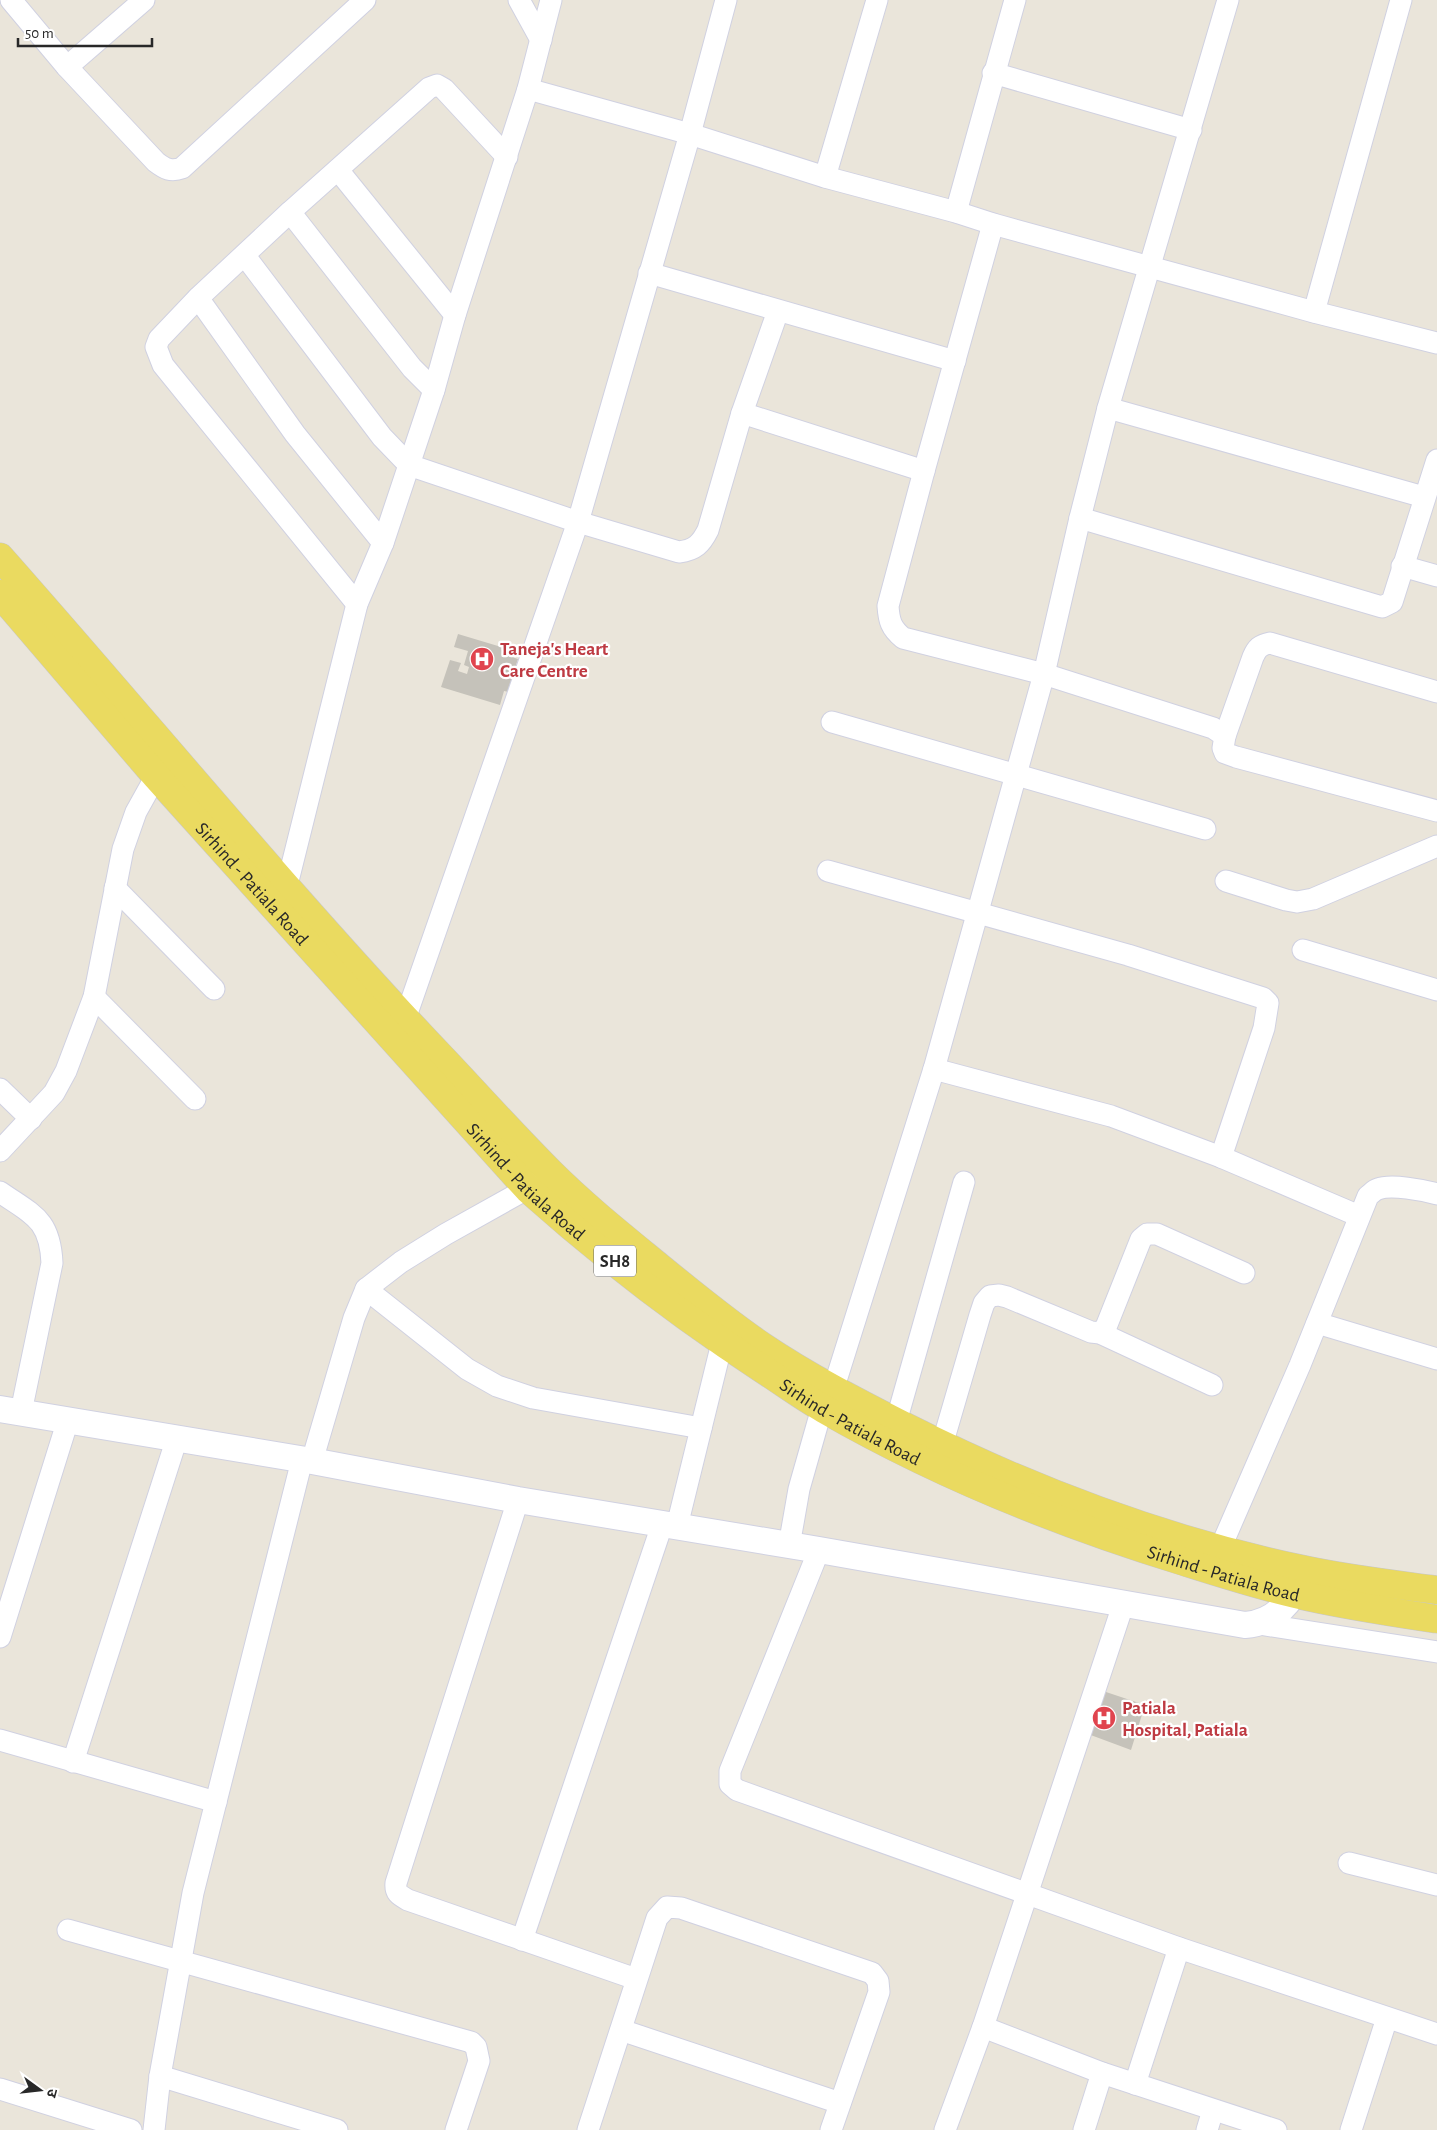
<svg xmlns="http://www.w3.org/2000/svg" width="1437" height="2130" font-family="'Alegreya Sans','Noto Sans Devanagari',sans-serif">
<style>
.building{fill:#c5c2ba}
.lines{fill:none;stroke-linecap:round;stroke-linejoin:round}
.minor-casing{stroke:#d0d1e1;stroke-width:23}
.tertiary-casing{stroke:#d0d1e1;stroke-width:28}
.primary-casing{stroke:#c7c7c7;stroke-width:29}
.minor{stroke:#fff;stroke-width:21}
.tertiary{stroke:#fff;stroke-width:26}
.primary{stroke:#eada60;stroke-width:28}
.labels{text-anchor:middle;stroke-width:4.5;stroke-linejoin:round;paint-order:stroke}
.shield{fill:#fff;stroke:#686868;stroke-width:1}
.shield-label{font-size:18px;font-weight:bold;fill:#282828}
.health-label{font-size:19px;font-weight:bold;fill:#be3a42;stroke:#fff;text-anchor:start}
.street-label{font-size:19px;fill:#282828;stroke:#fff}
</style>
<rect width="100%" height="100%" fill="#eae5da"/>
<g class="building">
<path d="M458 634 508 649 506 655 518 659 514 671 519 673 513 693 504 691 500 705 441 687 450 660 461 663 458 671 467 674 469 667 464 665 468 651 454 647Z"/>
<path d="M1103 1691 1145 1705 1131 1750 1088 1734Z"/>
</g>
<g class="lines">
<g class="minor-casing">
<g id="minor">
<path d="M11 0 67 67 156 162C165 169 171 172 182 168L365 0"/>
<path d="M519 0 541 40"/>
<path d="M67 67 144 0"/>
<path d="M993 73 1191 130"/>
<path d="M528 89 690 134 825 177 956 212 993 224 1314 312 1437 343"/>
<path d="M338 170 455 315"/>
<path d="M825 177 877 0"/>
<path d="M290 212 412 368 434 390"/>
<path d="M956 212 1015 0"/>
<path d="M993 224 924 471 888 606C889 621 891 628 903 638L1044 674 1213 728 1225 736 1223 748 1225 753 1236 757 1437 811"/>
<path d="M245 256 382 437 409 465 578 522 679 552C695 550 701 544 708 530L742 413 778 311"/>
<path d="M649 273 955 361"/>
<path d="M198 298 295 434 383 543"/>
<path d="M1314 312 1401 0"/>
<path d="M1108 408 1424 497"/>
<path d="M742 413 924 471"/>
<path d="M1080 518 1382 607 1392 602 1437 460"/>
<path d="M1402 566 1437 576"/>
<path d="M357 604 163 365 156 347 159 339 198 298 290 212 429 88 437 85 444 89 507 157"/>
<path d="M832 722 1205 829"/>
<path d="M1225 736 1253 657C1257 648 1260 645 1270 643L1437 692"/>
<path d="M828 871 1128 955 1263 998 1268 1003 1264 1028 1221 1157"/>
<path d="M1226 881 1286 900 1297 902 1313 899 1437 846"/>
<path d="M115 888 214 989"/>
<path d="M286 889 357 604 383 543 434 390 455 315 528 89 551 0"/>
<path d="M1303 950 1437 990"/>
<path d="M94 997 195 1099"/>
<path d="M405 1019 578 522 690 134 726 0"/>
<path d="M934 1069 1111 1116 1221 1157 1359 1216"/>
<path d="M0 1089 31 1119"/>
<path d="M0 1151 54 1093 66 1071 94 997 123 849 136 812 156 776"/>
<path d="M0 1192C33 1215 50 1219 52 1263L21 1412"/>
<path d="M366 1289 467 1369 497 1386 533 1398 701 1428"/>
<path d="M1317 1323 1437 1359"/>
<path d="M1100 1333 1106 1327 1141 1239 1147 1234H1157L1244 1273"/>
<path d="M833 1390 934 1069 1044 674 1080 518 1108 408 1228 0"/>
<path d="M896 1422 964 1182"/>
<path d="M942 1445 980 1315 984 1303 990 1296 999 1295 1007 1297 1091 1332 1100 1333 1212 1385"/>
<path d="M312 1461 354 1318 366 1289 401 1262 446 1234 539 1182"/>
<path d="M518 1500 396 1883C395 1893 399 1895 408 1900L636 1979"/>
<path d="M677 1526 722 1343"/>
<path d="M789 1546 799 1489 822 1408"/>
<path d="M1220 1549 1300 1365 1368 1196C1371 1194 1374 1190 1378 1189 1391 1184 1423 1190 1437 1194"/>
<path d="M819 1550 730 1771V1784L737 1790 1179 1948 1437 2034"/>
<path d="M1259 1624 1437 1652"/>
<path d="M0 1637 68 1420"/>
<path d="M0 1740 216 1802"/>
<path d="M73 1762 177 1438"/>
<path d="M1349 1863 1437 1885"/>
<path d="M68 1930 471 2042 476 2047 479 2061 456 2130"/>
<path d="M522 1940 662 1525"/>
<path d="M983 2027 1102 2073 1276 2130"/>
<path d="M621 2030 840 2103"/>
<path d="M160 2076 337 2130"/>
<path d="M1135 2084 1179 1948"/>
<path d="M0 2089 131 2130"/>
<path d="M154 2130 160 2076 193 1893 302 1460"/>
<path d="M588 2130 657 1918 667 1907 681 1908 872 1973 878 1981 879 1992 831 2130"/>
<path d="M945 2130 983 2027 1123 1605"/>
<path d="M1084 2130 1102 2073"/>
<path d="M1207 2130 1213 2110"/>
<path d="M1351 2130 1387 2018"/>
</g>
</g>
<g class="tertiary-casing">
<path id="tertiary" d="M0 1409 312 1461 518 1500 819 1550 1245 1625C1274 1623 1292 1602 1302 1577"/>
</g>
<g class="primary-casing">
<g id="primary">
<path d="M0 557C148 724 289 897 443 1059 478 1096 513 1135 550 1172 580 1202 613 1229 646 1256 684 1287 722 1319 762 1346 808 1377 857 1402 906 1427 1031 1490 1164 1540 1301 1569 1346 1579 1392 1584 1437 1590"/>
<path id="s1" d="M0 594 156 776 528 1189C602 1255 681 1316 764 1370 784 1383 803 1397 824 1409 937 1474 1058 1523 1182 1561 1220 1573 1257 1585 1296 1594 1342 1605 1390 1612 1437 1619"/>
</g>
</g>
<use href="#minor" class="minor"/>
<use href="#tertiary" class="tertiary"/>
<use href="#primary" class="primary"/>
</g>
<defs>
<g id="hospital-disc" transform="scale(1.25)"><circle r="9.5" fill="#e0444e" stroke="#fff"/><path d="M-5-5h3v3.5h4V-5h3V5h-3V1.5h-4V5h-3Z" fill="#fff"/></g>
</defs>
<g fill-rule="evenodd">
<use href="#hospital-disc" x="482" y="659"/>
<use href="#hospital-disc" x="1104" y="1718"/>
</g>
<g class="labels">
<rect class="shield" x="594" y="1245.5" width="42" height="31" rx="4"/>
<g class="shield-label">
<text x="615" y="1267">SH8</text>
</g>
<g class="health-label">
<text x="500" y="655">Taneja's Heart<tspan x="500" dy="22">Care Centre</tspan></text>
<text x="1122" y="1714">Patiala<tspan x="1122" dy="22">Hospital, Patiala</tspan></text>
</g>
<g class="street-label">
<text dy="7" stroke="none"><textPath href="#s1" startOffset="384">Sirhind - Patiala Road</textPath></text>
<text dy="7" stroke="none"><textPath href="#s1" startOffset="789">Sirhind - Patiala Road</textPath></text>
<text dy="7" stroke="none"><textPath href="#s1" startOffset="1194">Sirhind - Patiala Road</textPath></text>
<text dy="7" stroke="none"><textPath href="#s1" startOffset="1598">Sirhind - Patiala Road</textPath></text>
</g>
</g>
<g transform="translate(40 2090) rotate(105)" stroke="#ffffff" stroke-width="4" paint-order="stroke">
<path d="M0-4L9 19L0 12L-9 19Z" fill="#282828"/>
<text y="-8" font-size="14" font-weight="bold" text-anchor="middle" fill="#282828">उ</text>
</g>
<path d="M18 38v8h134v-8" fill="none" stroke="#282828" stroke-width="2.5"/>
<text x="25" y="38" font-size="15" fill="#282828" stroke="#ffffff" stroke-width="4" paint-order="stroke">50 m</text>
</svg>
